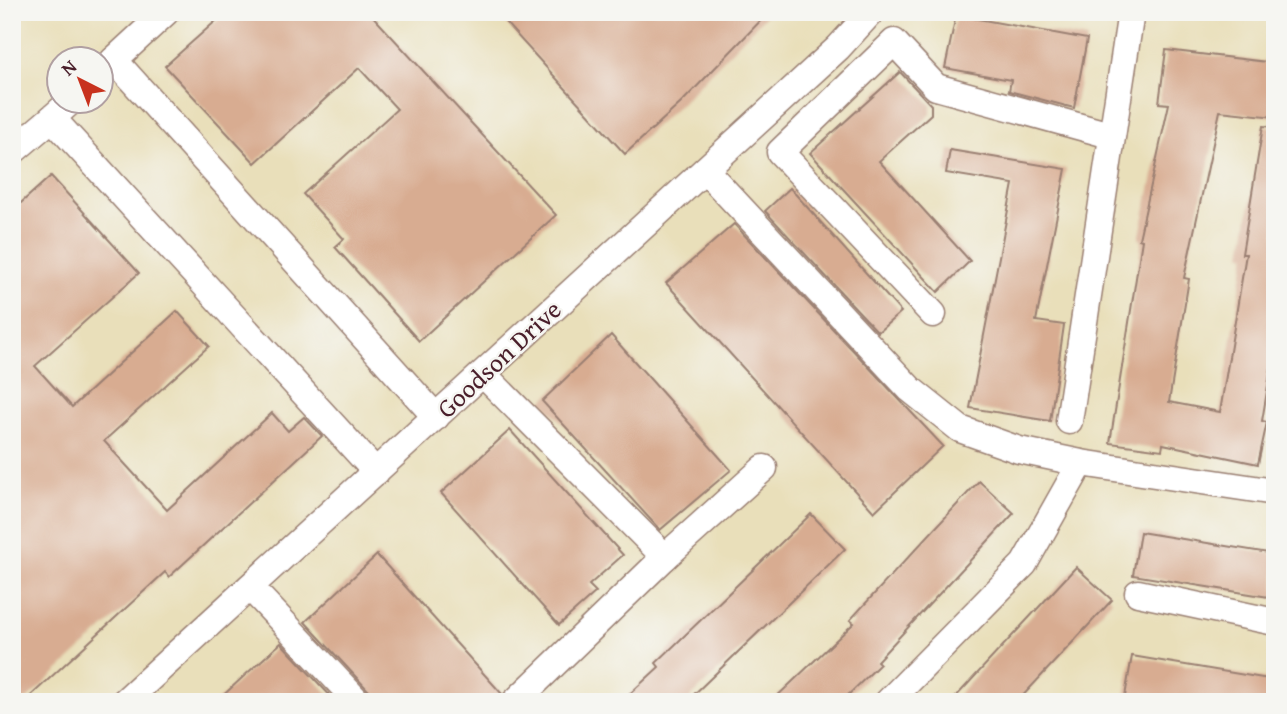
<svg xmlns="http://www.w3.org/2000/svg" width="1287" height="714" font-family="'Gentium Book Plus',serif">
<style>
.building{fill:#d8ac91}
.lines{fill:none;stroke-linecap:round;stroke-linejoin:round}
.minor-casing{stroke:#9a7f72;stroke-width:29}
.minor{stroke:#fff;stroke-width:26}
.labels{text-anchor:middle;stroke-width:5;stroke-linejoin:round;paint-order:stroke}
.street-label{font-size:26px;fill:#4a1f2b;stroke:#f6f6f2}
</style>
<rect width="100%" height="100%" fill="#f6f6f2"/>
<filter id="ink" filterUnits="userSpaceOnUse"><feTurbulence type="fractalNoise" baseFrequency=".0143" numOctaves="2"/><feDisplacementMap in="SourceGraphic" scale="14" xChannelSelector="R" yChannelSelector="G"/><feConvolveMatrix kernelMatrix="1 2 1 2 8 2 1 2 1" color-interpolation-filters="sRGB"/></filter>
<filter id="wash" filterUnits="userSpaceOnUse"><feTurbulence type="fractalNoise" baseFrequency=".00686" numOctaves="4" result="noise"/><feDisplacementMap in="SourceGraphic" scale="28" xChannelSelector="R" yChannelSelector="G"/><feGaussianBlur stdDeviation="1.57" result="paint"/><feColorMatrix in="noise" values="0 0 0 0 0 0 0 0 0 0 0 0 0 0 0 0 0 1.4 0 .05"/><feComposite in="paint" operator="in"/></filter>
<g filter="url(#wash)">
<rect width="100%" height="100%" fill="#e9dfba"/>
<g id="blocks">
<g class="building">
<path d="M226 12H369L556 215 419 341 335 247 344 239 303 194 397 109 359 68 255 163 165 66Z"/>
<path d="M496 12H769L681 103 625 154Z"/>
<path d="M956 15 1087 39 1074 108 1009 91 1011 80 945 68Z"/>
<path d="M1166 50 1275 63V117L1220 111 1184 278 1189 279 1169 402 1220 412 1246 254H1242L1263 126 1275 127V344L1262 421 1267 422 1258 464 1163 444 1162 450 1110 443 1142 240 1139 239 1169 104 1159 103Z"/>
<path d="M900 72 931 105V114L879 161 970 261 938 292 810 153Z"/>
<path d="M950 150 1066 169 1036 321 1064 325 1050 421 970 408 1013 184 946 173Z"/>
<path d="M51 176 139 273 35 366 72 407 177 311 209 346 104 441 167 510 272 413 288 431 304 417 322 436 169 577 165 572 24 702H12V211Z"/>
<path d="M790 188 901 312 878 332 765 211Z"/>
<path d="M734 224 943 446 874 512 666 283Z"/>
<path d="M611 335 731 470 660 530 542 401Z"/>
<path d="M510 430 623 555 589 585 596 592 559 625 441 493Z"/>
<path d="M979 481 1014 513 877 661 880 664 841 702H771L854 623 850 620Z"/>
<path d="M811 514 845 549 686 702H621L659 667 656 663Z"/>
<path d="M1140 532 1275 554V598L1133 575Z"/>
<path d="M377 555 502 694 500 702H373L369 691 305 622Z"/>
<path d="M1076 567 1112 600 1017 702H951Z"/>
<path d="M281 643 336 702H216L243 677Z"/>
<path d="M1132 656 1275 680V702H1124Z"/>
</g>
</g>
</g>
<g filter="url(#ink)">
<use href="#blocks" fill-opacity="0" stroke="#9a7f72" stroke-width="2"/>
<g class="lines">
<g class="minor-casing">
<g id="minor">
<path d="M114 60 166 12"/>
<path d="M102 72 114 60 436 417"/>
<path d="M70 102 52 118 376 472"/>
<path d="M12 152 52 118"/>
<path d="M705 170 910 389 960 429 1019 450 1081 463 1275 492"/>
<path d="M933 314 780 152 894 42 936 87 1110 135"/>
<path d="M483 374 665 557 515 702"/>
<path d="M1069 421 1131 12"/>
<path d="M665 557 764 468"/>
<path d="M250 587 358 702"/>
<path d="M1138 593 1275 622"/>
<path d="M124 702 838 48 871 12"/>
<path d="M888 702 1024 564 1081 463"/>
</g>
</g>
<use href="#minor" class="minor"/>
</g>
</g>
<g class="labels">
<g class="street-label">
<text transform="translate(499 359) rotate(-43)" y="9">Goodson Drive</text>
</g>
</g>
<rect width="1287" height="714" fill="none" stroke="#f6f6f2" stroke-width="42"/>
<g transform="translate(80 80) rotate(318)"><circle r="33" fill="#f6f6f2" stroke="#b1a0a2" stroke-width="2"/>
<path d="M0-5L12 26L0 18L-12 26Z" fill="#c8321e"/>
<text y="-10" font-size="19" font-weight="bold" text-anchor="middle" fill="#4a1f2b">N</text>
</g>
</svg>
